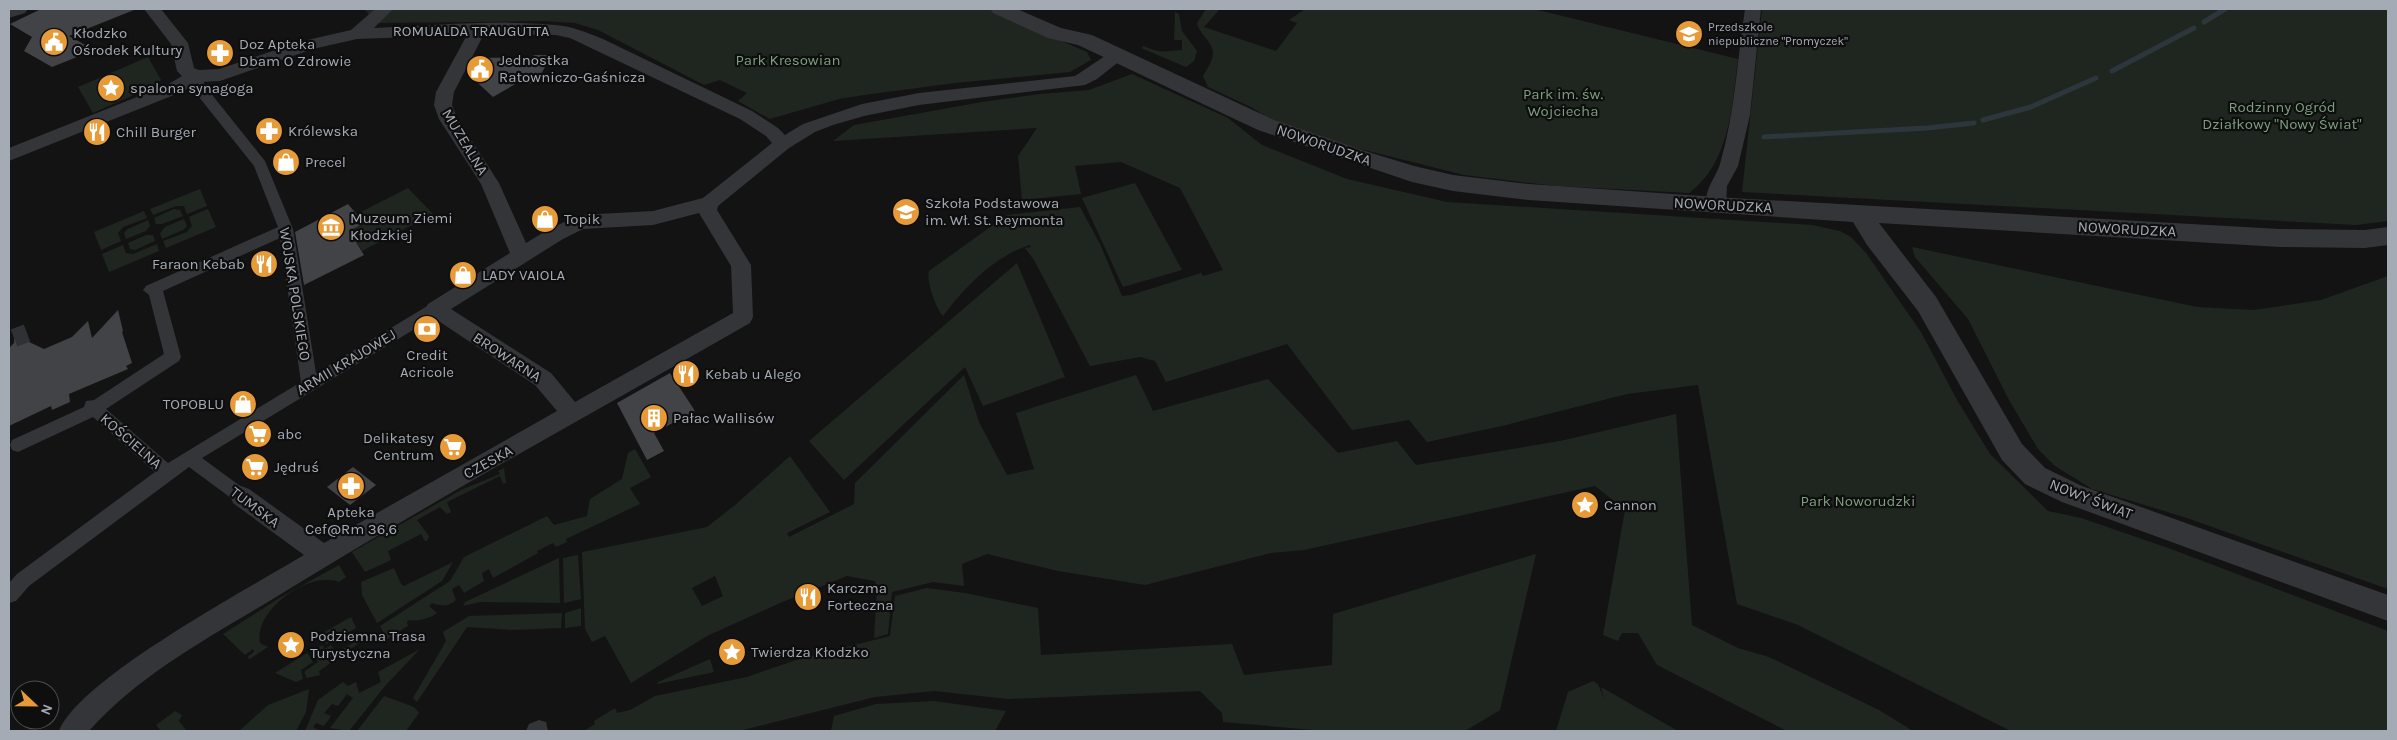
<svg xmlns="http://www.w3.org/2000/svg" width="2397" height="740" font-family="Karla,sans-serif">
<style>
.green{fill:#1f261f;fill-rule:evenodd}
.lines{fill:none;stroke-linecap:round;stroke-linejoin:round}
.stream{stroke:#2d363c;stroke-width:5}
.building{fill:#424347}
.pedestrian-tunnel{stroke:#303134;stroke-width:18;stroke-dasharray:18 9;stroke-linecap:butt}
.pedestrian{fill:#343539;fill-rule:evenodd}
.minor{fill:#343539;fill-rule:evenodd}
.tertiary{fill:#343539;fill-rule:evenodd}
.labels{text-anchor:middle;stroke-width:4.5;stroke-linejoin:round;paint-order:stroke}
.far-poi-label{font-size:12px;fill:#a5abb4;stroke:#0e0e0f;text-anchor:start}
.street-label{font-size:15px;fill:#a5abb4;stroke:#0e0e0f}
.poi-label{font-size:15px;fill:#a5abb4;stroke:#0e0e0f;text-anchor:start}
.park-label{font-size:15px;fill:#7e9e7d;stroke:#0e0e0f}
</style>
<rect width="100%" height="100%" fill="#131314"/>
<g class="green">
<path d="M364 9H988L1087 52 1091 60 1070 72 955 83 864 95 839 99 770 119 738 101 747 93 720 80 704 85 598 30 575 23 544 21 377 23Z"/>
<path d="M1206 9H1220L1204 27 1276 51 1297 23 1289 20 1305 9H1534L1738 59C1732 105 1730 163 1689 193L1556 186 1464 175 1341 144 1269 119 1253 108 1208 87 1203 76C1207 69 1213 60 1213 53 1213 42 1199 34 1197 23Z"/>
<path d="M1762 9H2388V221L2356 225 1742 192Z"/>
<path d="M1175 12 1179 14 1182 31 1197 51 1194 61 1186 67 1141 48 1144 46C1160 54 1165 51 1182 50V40H1174Z"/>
<path d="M148 57 161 80 156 85 93 113 78 87Z"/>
<path d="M1132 74 1228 118 1262 145 1347 179 1447 202 1812 225 1840 231 1851 237 1866 253 1921 332 1957 400 1990 454 2048 511 2081 518 2171 549 2388 631V731H2011L1798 625 1737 604 1698 385 1627 394 1502 426 1427 442 1409 420 1352 430 1287 344 1166 382 1155 361 1140 357 1090 366 1034 260 1025 248 1031 247 1030 245C994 256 965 287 943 316 936 309 926 280 929 271L1007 215 1080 207 1100 244 1122 296 1131 295 1201 273 1203 276 1223 270 1180 188 1121 162 1075 166 1081 194 1022 200 1018 156 1037 128 833 141 854 125 982 102 1040 94 1089 90Z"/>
<path d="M1135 183 1182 270 1123 287 1082 198Z"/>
<path d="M408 188 433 214 362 251 349 231 364 223 357 214Z"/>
<path d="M200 189 207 206 187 214 184 206H176L153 215 150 209Z"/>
<path d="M174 209 180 210 183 216 162 224H156L154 218Z"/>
<path d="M208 209 216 227 166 248 163 241 187 232 192 226 189 217Z"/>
<path d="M144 211 147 218 123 227 118 233 121 241 101 250 94 232Z"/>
<path d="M184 219 187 226 183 230 162 239 160 233 165 227Z"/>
<path d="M148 220 150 226 146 231 126 239 124 233 128 229Z"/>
<path d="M146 235H153L155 241 135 250 130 249 128 243Z"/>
<path d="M157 244 159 251 109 272 102 254 123 245 126 253 133 254Z"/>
<path d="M1912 247 2197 307 2254 310 2321 300 2388 276V589L2184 517 2092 489 2055 466 2038 449 2009 400 1968 319 1915 257Z"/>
<path d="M1017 263 1065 377 983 406 965 367 844 480 809 441Z"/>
<path d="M964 375 979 422 1007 475 1034 469 1016 413 1136 375 1153 411 1268 379 1338 453 1397 441 1416 465 1560 441 1676 414 1692 625 1738 648 1769 657 1879 710 1913 731H1787L1657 665 1638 633H1622L1618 641 1603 635 1625 510 1595 486 1304 550 1271 553 1145 585 1058 571 987 554 962 564 964 586 933 582 892 592 888 634 874 638 877 589 875 581 847 576 780 603 707 636 631 683 605 636 592 642 585 629 582 552 707 527 735 505 790 456 830 512 787 533 789 537 854 504 855 483ZM715 576 723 596 702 606 692 588Z"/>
<path d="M635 449 651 477 630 488 640 504 566 539 567 542 556 547 553 543 537 551 538 553 493 578 489 569 482 573 484 581 464 593 459 585 452 589 456 600C449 607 441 606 432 603L429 606 437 613C431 618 416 622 409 620L407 622 408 626 387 639H383L385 635 380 626 450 581 464 557 547 516 554 525 587 516 590 499 622 479 628 453Z"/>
<path d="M504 468 506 483 503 484 500 476 447 502 451 512 447 514 440 507 417 520 429 536 427 541H425L421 534 388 551 391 560 365 572 352 552 461 490 500 474 498 471Z"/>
<path d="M1536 554 1500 710 1465 731H1325L1223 722 1222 713 1200 691 1008 699 934 691 875 697 739 731H584L595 724 594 721 615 708 617 713 630 710 655 696 747 677 799 659 890 636 895 596 927 588 965 593 1038 608 1041 655 1232 644 1244 675 1332 665 1333 614Z"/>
<path d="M578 555 581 599 564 603 563 558Z"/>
<path d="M559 558 560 603 480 602 463 606 465 602Z"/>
<path d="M453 562 442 581 377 623 362 595 361 582 394 568 401 584 404 586Z"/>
<path d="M339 565 346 577 339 582C310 570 253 610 260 643L268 647 250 659 247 657 254 652 253 649 245 655 223 634 281 597Z"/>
<path d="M581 608V626L565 628V613Z"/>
<path d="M562 613 561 628 512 630 467 627 417 702 413 698 446 641 443 632 469 616Z"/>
<path d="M351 617 356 628 327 644 319 635Z"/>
<path d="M360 639 362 641 319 671 320 675 307 678 304 672 318 662 312 651 322 645 325 649 331 645 336 653Z"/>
<path d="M420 649 385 686 349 731 330 728 353 698 347 694 338 706 332 704 324 713 331 716 324 726 316 723 313 727 320 731H305L318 700 343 682 348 686 356 682 359 693 381 682 378 672Z"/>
<path d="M307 653 313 662 301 670 303 679 296 682 275 673Z"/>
<path d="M710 659 714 672 657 684 658 682Z"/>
<path d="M1593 681 1598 684 1604 699 1601 687 1678 731H1556L1568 692Z"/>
<path d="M309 689 306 712 296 731H239L268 705Z"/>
<path d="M384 696 414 707 419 713 406 731H357Z"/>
<path d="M934 701 1006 711 995 731H831L834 716 876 704Z"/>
<path d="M175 711 182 715 179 721 187 731H161L156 725Z"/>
</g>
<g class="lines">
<g class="stream">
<path d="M2204 22 2225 9"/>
<path d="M2112 71 2194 28"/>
<path d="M1983 120 2031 107 2096 78"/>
<path d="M1764 137 1927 128 1974 123"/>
</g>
</g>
<g class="building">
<path d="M41 9H134V10L69 36 87 46 83 48 87 53 52 67 24 51 32 37 10 24Z"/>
<path d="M534 55H551L536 84 519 82 493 97 467 73 474 58 533 57Z"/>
<path d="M348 204 364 223 349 231 364 255 304 285 295 232Z"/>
<path d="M118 310 123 331 122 332 132 363 126 366 128 369 69 394 70 402 52 410 51 406 9 426V348L14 343V336L26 332 29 342 44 349 72 337 88 321 92 338Z"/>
<path d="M670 373 695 411 654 433 664 451 647 460 617 403Z"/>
<path d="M353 467 376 485 350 505 327 487Z"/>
</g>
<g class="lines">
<path class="pedestrian-tunnel" d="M14 338 27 333"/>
<g class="pedestrian">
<path d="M196 72 201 73 205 86 265 161 293 229 316 373 429 305 435 303 441 305 443 309 441 313 202 458 247 491 250 496 247 501 241 503 235 501 189 467 29 586 16 601 9 603V583L17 574 155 472 93 417 18 452 12 450 10 445 12 440 84 407 86 401 94 400 164 354 149 295 143 290 146 286 278 227 254 166 191 87 189 76ZM280 238 301 382 168 463 106 409 179 361 181 357 163 291Z"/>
<path d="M539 720 546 722 548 731H526L529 724Z"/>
</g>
<g class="minor">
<path d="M144 9H161L188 43 194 68 199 70 219 69 303 41 351 30 375 9H393L374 28C434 26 495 19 555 25 572 26 588 33 603 39L752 111 778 128 785 135 803 124 862 104 919 93 1075 76 1111 52H1123L1126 56 1097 79 1085 85 919 105 864 116 833 125 815 132 789 148 718 206 717 210 751 265 753 317 750 323C596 411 441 496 289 589 220 632 143 670 89 731H59C79 679 251 587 304 555L233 503 230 496 233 489 241 486 249 489 324 543 557 411 535 385 428 314 425 309 428 304 510 253 481 184 439 119 434 105 436 92 467 35 357 39 313 49 220 81 200 82 179 93 9 161V148L167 85 182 76 177 71 171 44ZM484 34 556 35 570 38 740 119 766 136 772 143 703 198 653 211 580 215 549 229 526 243 499 183 457 118 452 105 454 92ZM699 213 731 266 733 313 575 402 551 373 451 309 563 239 583 229 653 225Z"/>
<path d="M1745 9H1761L1750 115 1738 166 1727 186 1726 205 1723 210 1716 212 1709 210C1700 194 1716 178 1720 164 1735 113 1737 61 1745 9Z"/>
</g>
<g class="tertiary">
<path d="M9 9H28L25 13 9 18Z"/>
<path d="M990 9H1017L1061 28 1092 35 1274 120 1365 151 1414 166 1453 175 1529 184 1716 197 2280 229 2365 230 2388 227V245L2365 248 2280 247 1879 223 1936 297 2022 444 2045 468 2082 486 2388 595V621L2062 502 2025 484 2002 460 1918 311 1867 245 1853 222 1529 200 1453 191 1412 182 1258 130 1078 45 1048 38 993 13Z"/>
</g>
</g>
<defs>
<g id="school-disc" transform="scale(1.4375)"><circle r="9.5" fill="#e79b38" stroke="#0e0e0f"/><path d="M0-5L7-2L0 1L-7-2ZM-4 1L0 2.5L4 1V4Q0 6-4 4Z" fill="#fff"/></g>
<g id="civic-disc" transform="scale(1.4375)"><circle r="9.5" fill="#e79b38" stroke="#0e0e0f"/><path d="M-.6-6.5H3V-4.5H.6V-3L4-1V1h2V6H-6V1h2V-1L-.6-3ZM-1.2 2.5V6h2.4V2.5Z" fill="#fff"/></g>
<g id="pharmacy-disc" transform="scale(1.4375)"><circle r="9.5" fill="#e79b38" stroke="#0e0e0f"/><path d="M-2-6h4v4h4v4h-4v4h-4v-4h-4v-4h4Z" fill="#fff"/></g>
<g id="sight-disc" transform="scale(1.4375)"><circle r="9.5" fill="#e79b38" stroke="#0e0e0f"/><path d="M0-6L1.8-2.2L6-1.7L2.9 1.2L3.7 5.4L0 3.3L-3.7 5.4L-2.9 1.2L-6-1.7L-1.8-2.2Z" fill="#fff"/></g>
<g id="restaurant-disc" transform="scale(1.4375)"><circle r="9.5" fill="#e79b38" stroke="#0e0e0f"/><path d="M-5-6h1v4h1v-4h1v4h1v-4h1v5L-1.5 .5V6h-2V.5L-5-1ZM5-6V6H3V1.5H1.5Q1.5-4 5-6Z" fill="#fff"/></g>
<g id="shop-disc" transform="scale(1.4375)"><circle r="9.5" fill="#e79b38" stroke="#0e0e0f"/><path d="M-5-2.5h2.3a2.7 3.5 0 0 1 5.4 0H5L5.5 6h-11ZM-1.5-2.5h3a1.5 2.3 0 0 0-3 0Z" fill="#fff"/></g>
<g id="museum-disc" transform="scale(1.4375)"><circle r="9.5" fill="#e79b38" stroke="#0e0e0f"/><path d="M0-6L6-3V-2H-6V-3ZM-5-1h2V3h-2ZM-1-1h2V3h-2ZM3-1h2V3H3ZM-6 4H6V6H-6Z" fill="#fff"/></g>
<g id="bank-disc" transform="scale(1.4375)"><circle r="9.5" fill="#e79b38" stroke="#0e0e0f"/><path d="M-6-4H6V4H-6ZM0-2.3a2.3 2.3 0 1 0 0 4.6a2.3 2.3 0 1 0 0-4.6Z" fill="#fff"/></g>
<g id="building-disc" transform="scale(1.4375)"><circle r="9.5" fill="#e79b38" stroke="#0e0e0f"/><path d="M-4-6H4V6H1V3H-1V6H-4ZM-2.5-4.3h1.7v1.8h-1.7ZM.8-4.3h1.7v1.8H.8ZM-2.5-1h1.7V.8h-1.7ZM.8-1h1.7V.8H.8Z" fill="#fff"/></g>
<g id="supermarket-disc" transform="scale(1.4375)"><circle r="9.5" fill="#e79b38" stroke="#0e0e0f"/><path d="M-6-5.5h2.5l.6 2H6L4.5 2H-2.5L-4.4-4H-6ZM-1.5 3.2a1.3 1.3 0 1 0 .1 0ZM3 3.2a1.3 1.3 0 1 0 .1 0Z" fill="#fff"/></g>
</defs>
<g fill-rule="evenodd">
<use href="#school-disc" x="1689" y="34"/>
<use href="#civic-disc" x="54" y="42"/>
<use href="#pharmacy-disc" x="220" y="53"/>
<use href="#civic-disc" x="480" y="69"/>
<use href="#sight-disc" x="111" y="88"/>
<use href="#pharmacy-disc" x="269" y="131"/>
<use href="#restaurant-disc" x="97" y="132"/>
<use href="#shop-disc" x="286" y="162"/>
<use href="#school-disc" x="906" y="212"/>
<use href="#shop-disc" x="545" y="219"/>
<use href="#museum-disc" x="331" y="227"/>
<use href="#restaurant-disc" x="264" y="264"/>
<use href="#shop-disc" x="463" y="275"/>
<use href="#bank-disc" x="427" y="329"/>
<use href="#restaurant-disc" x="686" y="374"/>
<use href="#shop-disc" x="243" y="404"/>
<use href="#building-disc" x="654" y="418"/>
<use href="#supermarket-disc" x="258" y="434"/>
<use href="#supermarket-disc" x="453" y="447"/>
<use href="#supermarket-disc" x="255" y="467"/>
<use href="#pharmacy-disc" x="351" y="486"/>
<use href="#sight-disc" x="1585" y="505"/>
<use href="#restaurant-disc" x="808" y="597"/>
<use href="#sight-disc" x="291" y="645"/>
<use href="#sight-disc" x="732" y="652"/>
</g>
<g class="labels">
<g class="far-poi-label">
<text x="1708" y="31">Przedszkole<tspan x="1708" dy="14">niepubliczne "Promyczek"</tspan></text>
</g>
<g class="street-label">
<text x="471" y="36">ROMUALDA TRAUGUTTA</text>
<text transform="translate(465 142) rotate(59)" y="5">MUZEALNA</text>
<text transform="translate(1324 145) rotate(19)" y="5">NOWORUDZKA</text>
<text transform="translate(1723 205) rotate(3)" y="5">NOWORUDZKA</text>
<text transform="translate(2127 229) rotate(3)" y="5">NOWORUDZKA</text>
<text transform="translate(295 294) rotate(81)" y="5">WOJSKA POLSKIEGO</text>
<text transform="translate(507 357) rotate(33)" y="5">BROWARNA</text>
<text transform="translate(346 362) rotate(-31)" y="5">ARMII KRAJOWEJ</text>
<text transform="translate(131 441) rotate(41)" y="5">KOŚCIELNA</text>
<text transform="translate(488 462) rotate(-29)" y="5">CZESKA</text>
<text transform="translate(2091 499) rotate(21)" y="5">NOWY ŚWIAT</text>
<text transform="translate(255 507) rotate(37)" y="5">TUMSKA</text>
</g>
<g class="poi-label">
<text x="73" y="38">Kłodzko<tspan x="73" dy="17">Ośrodek Kultury</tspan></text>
<text x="239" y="49">Doz Apteka<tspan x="239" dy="17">Dbam O Zdrowie</tspan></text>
<text x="499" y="65">Jednostka<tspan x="499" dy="17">Ratowniczo-Gaśnicza</tspan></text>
<text x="130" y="93">spalona synagoga</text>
<text x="288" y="136">Królewska</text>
<text x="116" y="137">Chill Burger</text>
<text x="305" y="167">Precel</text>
<text x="925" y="208">Szkoła Podstawowa<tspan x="925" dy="17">im. Wł. St. Reymonta</tspan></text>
<text x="350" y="223">Muzeum Ziemi<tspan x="350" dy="17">Kłodzkiej</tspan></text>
<text x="564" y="224">Topik</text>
<text x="245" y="269" text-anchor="end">Faraon Kebab</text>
<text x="482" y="280">LADY VAIOLA</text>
<text x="427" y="360" text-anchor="middle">Credit<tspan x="427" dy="17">Acricole</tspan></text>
<text x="705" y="379">Kebab u Alego</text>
<text x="224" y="409" text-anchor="end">TOPOBLU</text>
<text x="673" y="423">Pałac Wallisów</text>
<text x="277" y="439">abc</text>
<text x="434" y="443" text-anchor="end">Delikatesy<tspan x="434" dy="17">Centrum</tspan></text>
<text x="274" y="472">Jędruś</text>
<text x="1604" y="510">Cannon</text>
<text x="351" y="517" text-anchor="middle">Apteka<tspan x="351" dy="17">Cef@Rm 36,6</tspan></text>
<text x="827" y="593">Karczma<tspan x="827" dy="17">Forteczna</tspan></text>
<text x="310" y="641">Podziemna Trasa<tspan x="310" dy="17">Turystyczna</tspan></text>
<text x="751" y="657">Twierdza Kłodzko</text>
</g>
<g class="park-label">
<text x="788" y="65">Park Kresowian</text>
<text x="1563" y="99">Park im. św.<tspan x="1563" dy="17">Wojciecha</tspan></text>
<text x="2282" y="112">Rodzinny Ogród<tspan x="2282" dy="17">Działkowy "Nowy Świat"</tspan></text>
<text x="1858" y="506">Park Noworudzki</text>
</g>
</g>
<rect width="2397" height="740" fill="none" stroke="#a5abb4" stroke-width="20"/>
<g transform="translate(35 705) rotate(112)"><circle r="24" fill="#0e0e0f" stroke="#4a4d51"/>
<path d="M0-4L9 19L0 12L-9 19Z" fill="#e79b38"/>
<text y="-8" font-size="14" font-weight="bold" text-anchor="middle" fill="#a5abb4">N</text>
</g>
</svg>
